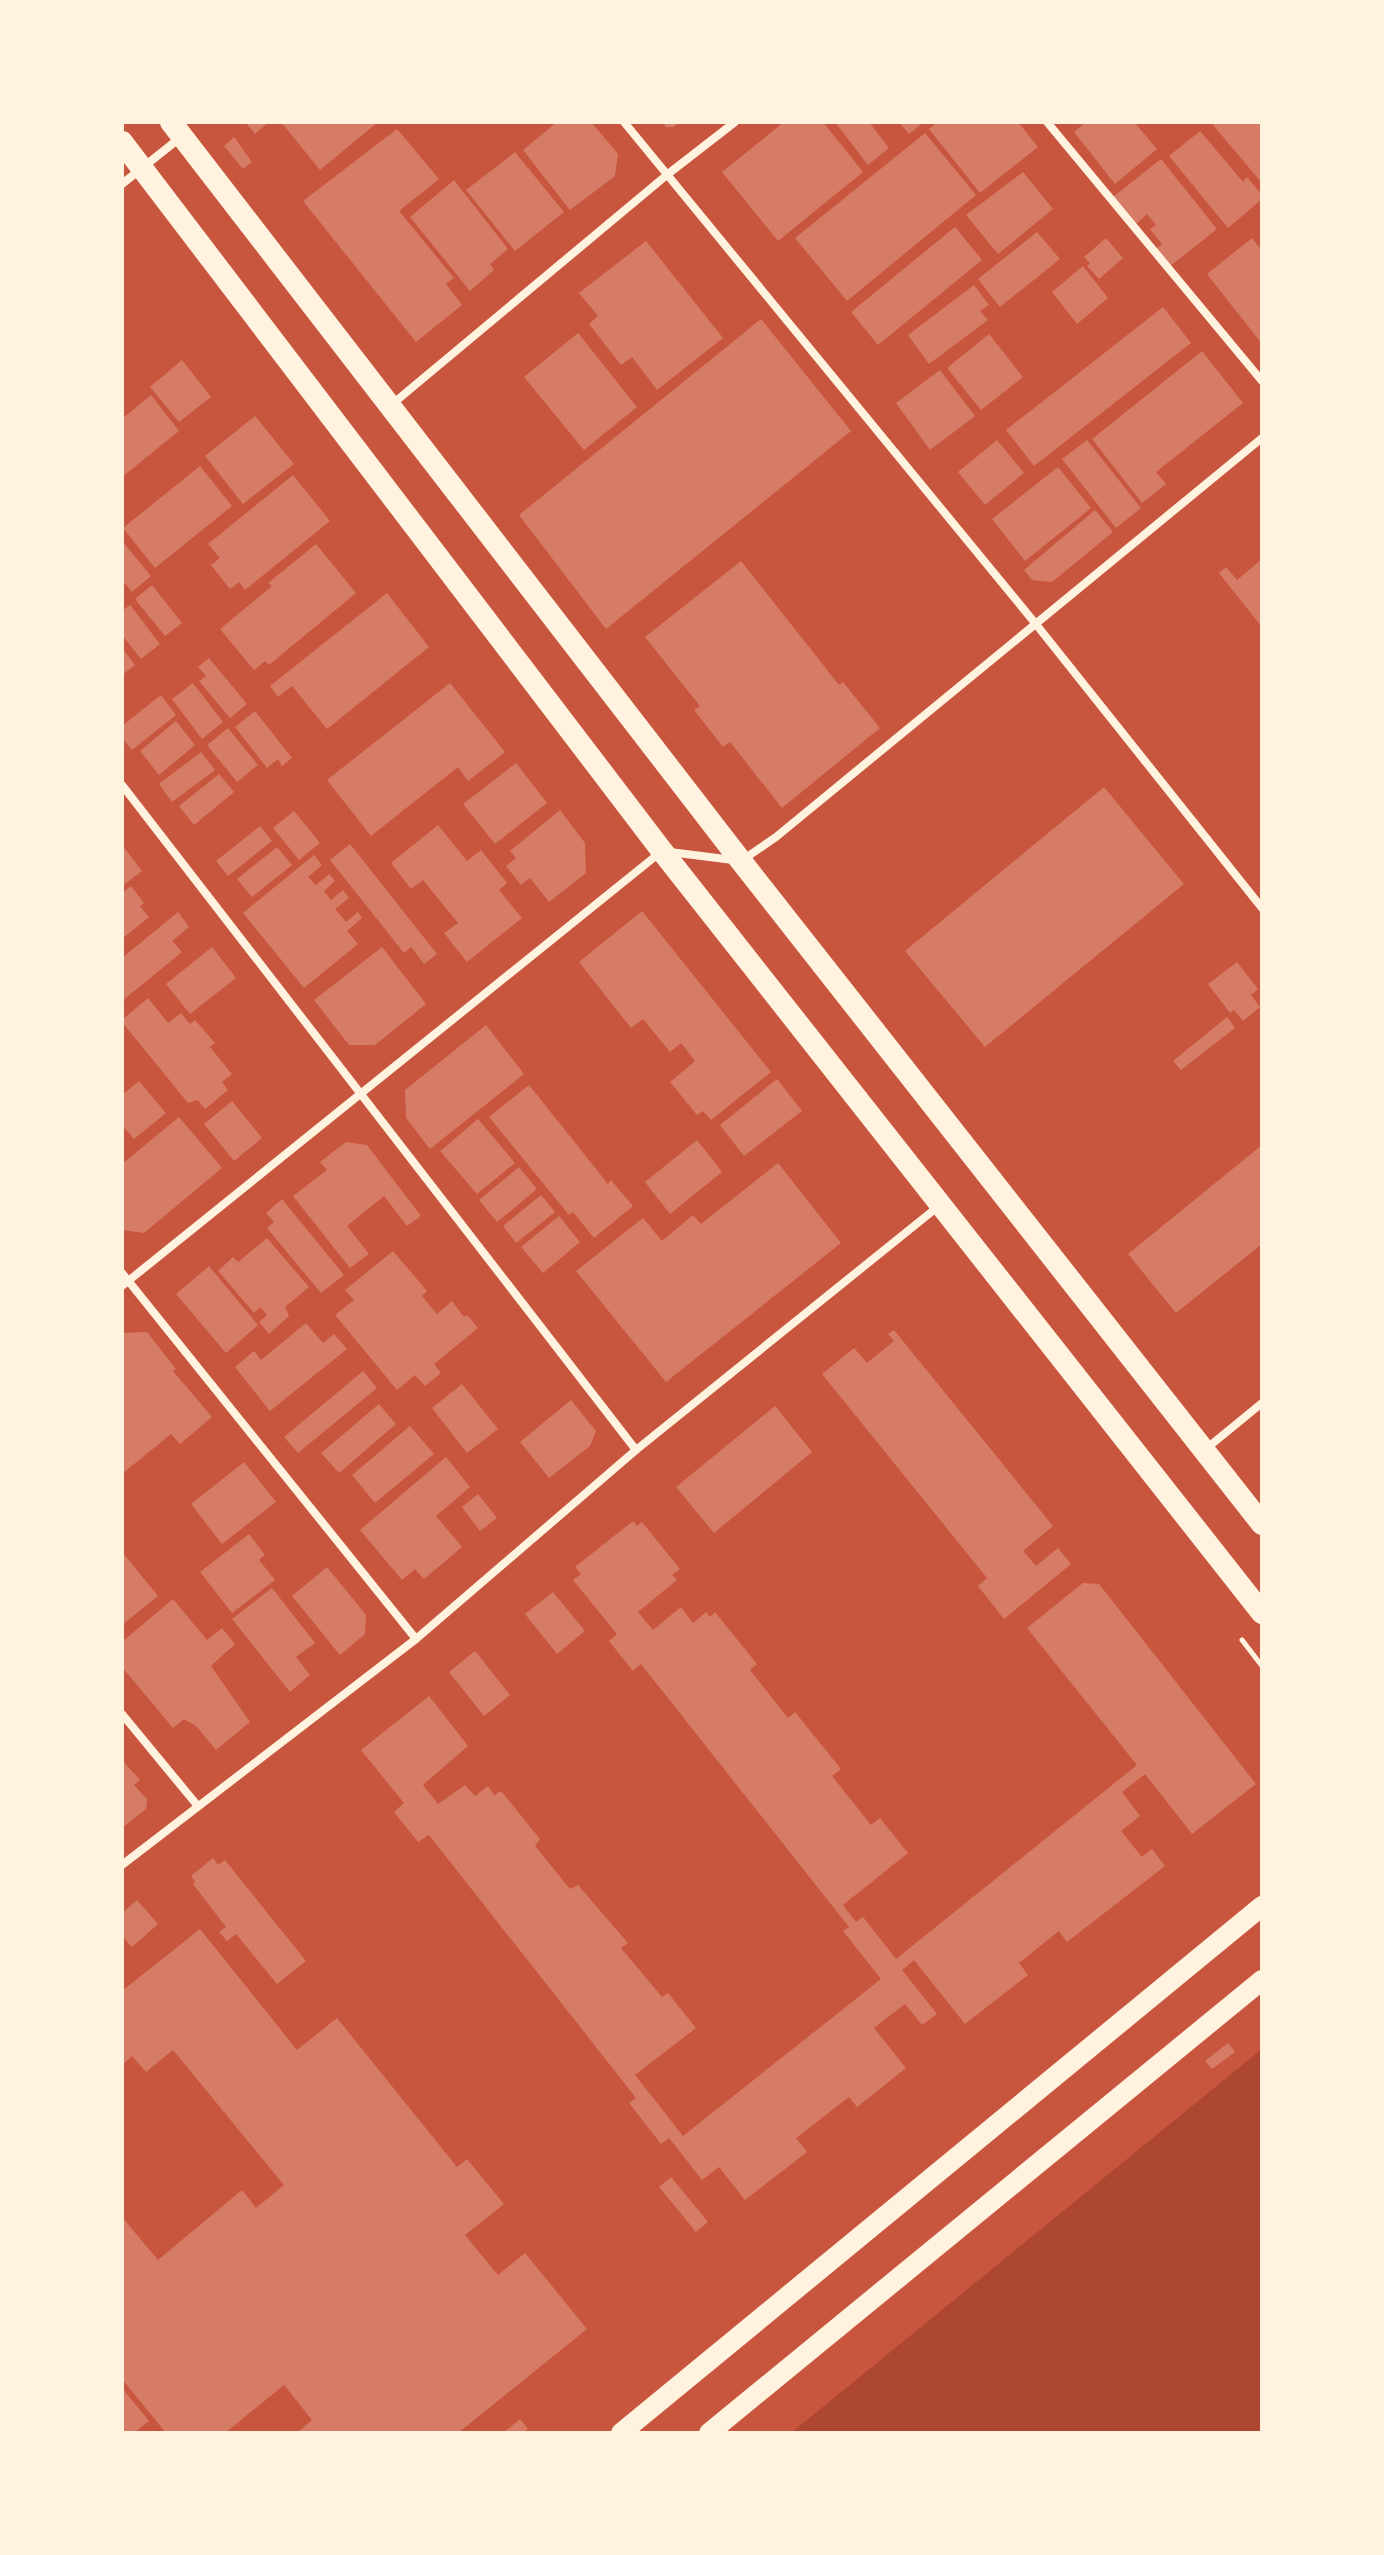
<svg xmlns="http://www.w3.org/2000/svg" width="1384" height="2555" font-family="'Golos Text',sans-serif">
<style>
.green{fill:#ae4732}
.building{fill:#d67c66}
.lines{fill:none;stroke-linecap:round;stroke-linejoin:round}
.path{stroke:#fff3e0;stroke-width:5}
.minor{stroke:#fff3e0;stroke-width:8}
.primary{stroke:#fff3e0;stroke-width:20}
.trunk{stroke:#fff3e0;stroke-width:22}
</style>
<rect width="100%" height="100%" fill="#c8553d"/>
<path class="green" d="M1262 2049V2433H791Z"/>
<g class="building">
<path d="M245 122H269L255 134Z"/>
<path d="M281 122H378L320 170Z"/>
<path d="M557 122H591L618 154 615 176 570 210 523 150Z"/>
<path d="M663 122H680L673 127H666Z"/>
<path d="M784 122H823L863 172 778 241 722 172Z"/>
<path d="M835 122H869L889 148 868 165Z"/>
<path d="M899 122H924L909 134Z"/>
<path d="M938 122H1018L1038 147 980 193 929 129Z"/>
<path d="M1086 122H1134L1157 149 1115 184 1074 132Z"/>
<path d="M1217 122H1262V183L1213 125Z"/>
<path d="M397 129 439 179 399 211 454 278 446 284 462 305 416 342 303 201Z"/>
<path d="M1200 131 1243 182 1247 177 1262 195V199L1228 228 1169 156Z"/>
<path d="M925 133 976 195 847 301 795 238Z"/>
<path d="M234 137 252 162 243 169 224 146Z"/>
<path d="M515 152 564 212 515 251 466 190Z"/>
<path d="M1161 159 1217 229 1169 267 1155 250 1162 244 1150 229 1156 225 1147 214 1135 225 1113 197Z"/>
<path d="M1023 172 1053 209 998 254 966 215Z"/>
<path d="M454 180 508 249 490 264 494 270 470 291 410 217Z"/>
<path d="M955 227 982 260 878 345 851 312Z"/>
<path d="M1037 232 1060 259 1000 307 978 279Z"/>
<path d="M1106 238 1123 258 1099 279 1087 266 1090 263 1084 257Z"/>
<path d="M1252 238 1262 251V344L1207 274Z"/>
<path d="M646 241 723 338 657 390 632 357 621 365 589 324 598 316 579 293Z"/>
<path d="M1083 266 1108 298 1077 324 1052 292Z"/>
<path d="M974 285 989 305 980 311 988 320 929 364 908 335Z"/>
<path d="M1163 307 1191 343 1034 466 1006 430Z"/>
<path d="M761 319 851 431 606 629 519 515Z"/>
<path d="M578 333 637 407 584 450 524 377Z"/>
<path d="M989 334 1023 377 981 410 947 368Z"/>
<path d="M1202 351 1243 403 1156 472 1166 484 1142 503 1092 439Z"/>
<path d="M182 360 211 397 179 422 150 387Z"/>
<path d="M940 370 975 416 930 450 896 403Z"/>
<path d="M151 395 179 431 122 477V419Z"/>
<path d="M255 416 294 464 243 504 205 456Z"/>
<path d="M997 440 1024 473 985 505 958 472Z"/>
<path d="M1087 440 1141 508 1116 528 1062 459Z"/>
<path d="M200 466 232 506 155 568 123 528Z"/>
<path d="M1058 467 1091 508 1025 561 992 519Z"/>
<path d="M293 475 330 521 245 590 239 582 230 589 211 565 220 558 208 544Z"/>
<path d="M1095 510 1113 532 1052 582 1032 580 1024 570Z"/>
<path d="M122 541 151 576 132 592 122 580Z"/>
<path d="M316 544 356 593 269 665 265 661 254 670 220 629 272 586 268 583Z"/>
<path d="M1262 559V627L1219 573 1226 567 1237 580Z"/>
<path d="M741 561 839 685 843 682 880 728 782 808 730 742 723 747 694 710 700 706 645 637Z"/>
<path d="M152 585 182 623 165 636 135 599Z"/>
<path d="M387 593 429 647 327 729 292 686 278 697 270 686Z"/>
<path d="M130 605 160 644 141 659 122 635V611Z"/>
<path d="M122 648 135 665 122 675Z"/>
<path d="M209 658 247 704 230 718 199 681 206 676 198 667Z"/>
<path d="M193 683 223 722 202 739 172 699Z"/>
<path d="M450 683 505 752 468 781 458 767 371 836 327 780Z"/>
<path d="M161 695 176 715 132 750 122 738V726Z"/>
<path d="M255 711 292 758 282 766 278 759 267 768 235 727Z"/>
<path d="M176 721 195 745 159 775 140 751Z"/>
<path d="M228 728 258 765 237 782 207 745Z"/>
<path d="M201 752 215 770 172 802 159 784Z"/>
<path d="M516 763 547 803 495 844 463 804Z"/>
<path d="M219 774 234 792 194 825 179 806Z"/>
<path d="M1104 787 1184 884 985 1047 905 951Z"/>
<path d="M560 810 585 843 586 873 549 902 530 878 521 885 506 866 516 858 510 851Z"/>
<path d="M294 811 320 843 299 860 273 828Z"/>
<path d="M438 825 467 861 481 850 507 883 499 890 522 918 467 962 444 933 458 923 423 880 411 889 391 863Z"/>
<path d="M260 826 272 841 228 876 216 861Z"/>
<path d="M350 844 437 954 424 964 411 947 404 953 330 860Z"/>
<path d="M122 845 142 871 122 886Z"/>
<path d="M277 847 292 865 252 897 237 879Z"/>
<path d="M314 855 322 865 308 877 316 885 329 874 335 881 324 891 331 900 343 890 349 898 335 909 346 922 358 912 362 918 347 931 358 944 304 988 243 913Z"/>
<path d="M131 886 144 903 140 906 149 917 122 939V893Z"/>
<path d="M642 911 771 1072 711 1120 703 1111 697 1115 670 1082 695 1061 681 1043 670 1052 643 1019 631 1028 579 962Z"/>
<path d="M178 912 189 927 172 941 182 952 122 1001V958Z"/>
<path d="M212 947 236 978 190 1014 166 984Z"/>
<path d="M382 947 426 1004 375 1045H349L314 1000Z"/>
<path d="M1237 962 1258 989 1251 995 1260 1007 1243 1021 1234 1010 1230 1013 1208 984Z"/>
<path d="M148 998 168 1023 181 1013 190 1024 195 1020 215 1043 210 1047 232 1074 222 1082 228 1090 205 1109 198 1100 188 1103 122 1022V1020Z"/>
<path d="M1227 1017 1235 1028 1181 1070 1173 1061Z"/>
<path d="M486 1025 524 1074 430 1149 406 1118 405 1090Z"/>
<path d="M777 1079 802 1111 744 1156 720 1125Z"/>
<path d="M139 1081 166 1113 134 1139 122 1125V1095Z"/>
<path d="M529 1085 608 1184 611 1180 633 1206 594 1238 573 1212 569 1215 489 1117Z"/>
<path d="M232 1101 262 1138 234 1161 204 1124Z"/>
<path d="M179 1117 222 1168 144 1233 122 1230V1164Z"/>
<path d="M478 1119 515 1163 477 1194 440 1151Z"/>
<path d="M697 1140 722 1172 670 1214 645 1182Z"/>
<path d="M346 1142 367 1145 421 1216 407 1226 384 1196 347 1226 369 1254 350 1268 293 1196 327 1170 320 1162Z"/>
<path d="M1262 1145V1244L1176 1313 1128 1254Z"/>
<path d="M778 1163 841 1243 666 1382 576 1271 643 1218 662 1241 693 1215 701 1224Z"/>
<path d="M519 1167 537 1189 497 1222 479 1200Z"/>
<path d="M541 1195 555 1212 516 1243 503 1226Z"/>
<path d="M282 1199 344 1275 321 1293 267 1228 274 1222 266 1213Z"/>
<path d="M559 1216 580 1242 543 1273 521 1247Z"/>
<path d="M267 1238 309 1287 285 1307 289 1316 269 1334 259 1322 267 1315 260 1307 254 1313 218 1271 233 1257 238 1262Z"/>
<path d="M393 1251 427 1291 422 1296 437 1314 452 1301 464 1317 467 1315 478 1328 434 1364 441 1373 425 1386 415 1375 397 1390 335 1315 354 1300 345 1290Z"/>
<path d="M209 1266 258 1325 226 1353 176 1294Z"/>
<path d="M306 1323 323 1343 334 1334 347 1349 270 1411 235 1367 254 1351 261 1360Z"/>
<path d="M894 1330 1053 1526 1023 1551 1036 1566 1058 1548 1071 1564 1004 1619 978 1586 987 1578 822 1374 854 1348 867 1363 894 1341 888 1334Z"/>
<path d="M147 1332 176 1369 173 1371 212 1417 180 1444 171 1434 122 1474V1333Z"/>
<path d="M363 1371 377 1388 298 1453 284 1437Z"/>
<path d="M462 1384 498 1429 467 1453 432 1408Z"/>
<path d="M571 1400 596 1431 590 1446 549 1478 520 1442Z"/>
<path d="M379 1404 396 1424 339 1473 321 1453Z"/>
<path d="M775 1406 812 1452 714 1533 676 1487Z"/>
<path d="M410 1426 434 1454 375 1503 352 1475Z"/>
<path d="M446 1457 470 1487 436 1516 462 1547 424 1579 415 1569 402 1580 360 1530Z"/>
<path d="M244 1462 276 1502 222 1544 191 1504Z"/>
<path d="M478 1494 497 1518 480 1531 462 1507Z"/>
<path d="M633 1521 637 1526 642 1522 680 1569 672 1575 677 1580 638 1612 653 1630 681 1607 693 1623 706 1612 710 1617 715 1612 757 1664 750 1670 788 1718 795 1712 841 1769 832 1776 871 1825 880 1818 908 1853 843 1905 856 1922 863 1917 896 1959 1137 1765 1027 1628 1083 1583 1099 1584 1256 1784 1192 1834 1145 1774 1122 1792 1140 1816 1121 1831 1142 1857 1152 1849 1165 1866 1067 1942 1059 1931 1019 1963 1028 1975 965 2024 914 1960 902 1970 937 2014 922 2025 905 2004 874 2028 906 2068 857 2107 849 2097 796 2138 807 2152 745 2200 719 2167 702 2180 669 2138 661 2144 629 2103 636 2098 429 1835 418 1842 394 1812 404 1803 361 1750 429 1696 468 1746 423 1785 438 1804 465 1785 475 1796 488 1786 494 1795 501 1791 540 1839 535 1846 570 1889 578 1885 628 1943 621 1948 662 1997 668 1993 696 2028 635 2075 683 2136 881 1979 843 1931 849 1927 641 1664 633 1671 609 1641 617 1634 573 1580 581 1574 575 1567Z"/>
<path d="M249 1534 265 1555 259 1560 275 1580 232 1613 200 1572Z"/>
<path d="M122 1552 158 1596 122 1625Z"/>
<path d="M327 1567 366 1615 365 1634 340 1655 292 1596Z"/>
<path d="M272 1588 315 1643 296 1657 310 1675 290 1692 232 1619Z"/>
<path d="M553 1592 585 1631 557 1654 525 1614Z"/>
<path d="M173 1599 207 1640 222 1628 235 1644 211 1666 250 1722 216 1750 196 1726 184 1719 173 1728 122 1667V1642Z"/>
<path d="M475 1651 510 1695 484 1716 449 1672Z"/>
<path d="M122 1760 140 1780 134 1785 147 1799 146 1809 122 1828Z"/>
<path d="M213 1858 218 1865 225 1860 306 1961 277 1984 236 1934 227 1941 219 1932 226 1927 193 1884 195 1882 191 1876Z"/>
<path d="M137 1900 158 1924 132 1947 122 1936V1913Z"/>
<path d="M200 1929 297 2050 337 2018 457 2167 467 2159 504 2204 465 2235 498 2275 525 2253 587 2329 458 2433H297L312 2420 284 2385 225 2433H166L122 2379V2217L158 2260 242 2190 256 2208 284 2185 173 2050 146 2072 132 2056 122 2065V1991Z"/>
<path d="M1228 2043 1235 2052 1212 2069 1205 2061Z"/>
<path d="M671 2177 708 2222 696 2232 659 2187Z"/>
<path d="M122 2388 149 2421 134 2433H122Z"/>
<path d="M520 2419 528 2429 522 2433H503Z"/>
</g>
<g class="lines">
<path class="path" d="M1242 1640 1262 1666"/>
<g class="minor">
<path d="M624 122 1035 623 1262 908"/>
<path d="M1047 122 1262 381"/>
<path d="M122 184 181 137"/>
<path d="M390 406 668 174 735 122"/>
<path d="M122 785 636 1450"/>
<path d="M122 1273 416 1639"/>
<path d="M122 1286 662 851 741 861 776 837 1262 438"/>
<path d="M1207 1448 1262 1403"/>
<path d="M122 1714 197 1805"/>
<path d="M122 1865 416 1639 636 1450 940 1205"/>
</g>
<g class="primary">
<path d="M621 2433 1262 1906"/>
<path d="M709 2433 1262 1980"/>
</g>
<g class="trunk">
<path d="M171 122 741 861 1262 1524"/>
<path d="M122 142 662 851 1262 1613"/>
</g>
</g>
<rect width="1384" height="2555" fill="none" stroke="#fff3e0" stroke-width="248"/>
</svg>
